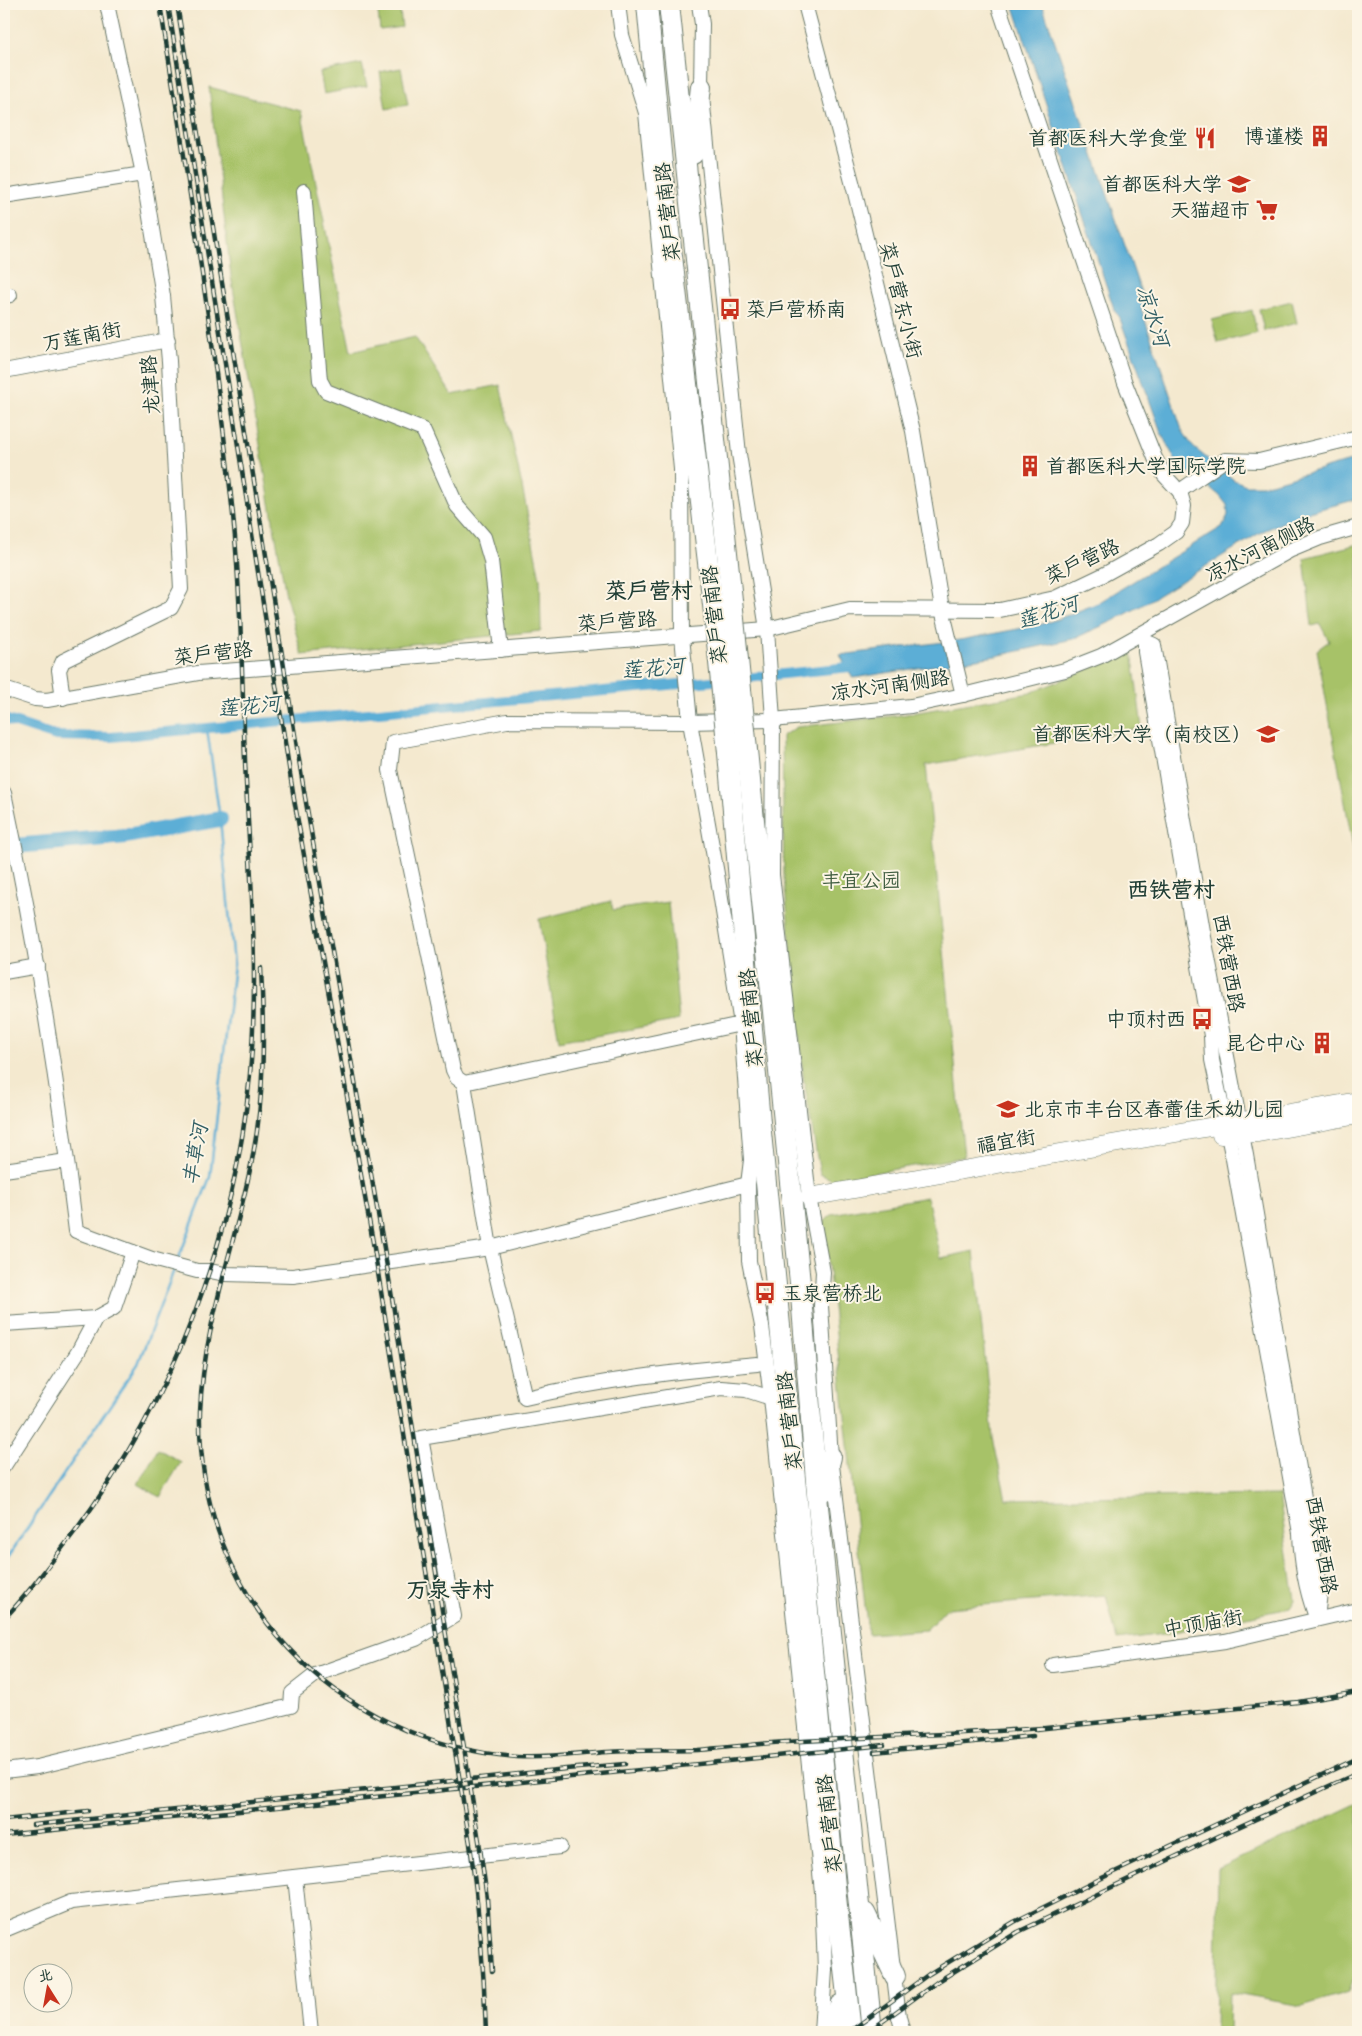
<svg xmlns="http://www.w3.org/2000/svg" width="1362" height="2036" font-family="Caveat,'LXGW WenKai TC',sans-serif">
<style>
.green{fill:#a7c268;stroke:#63804e}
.water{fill:#5baed6;stroke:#3d7685}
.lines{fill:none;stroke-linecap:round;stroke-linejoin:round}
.stream{stroke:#5baed6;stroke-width:2.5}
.canal{stroke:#5baed6;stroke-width:10}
.river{stroke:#5baed6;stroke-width:16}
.minor-casing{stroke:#6a796a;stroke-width:16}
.major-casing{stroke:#6a796a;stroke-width:19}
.highway-casing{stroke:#6a796a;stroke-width:22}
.minor{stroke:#fff;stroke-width:14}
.major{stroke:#fff;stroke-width:18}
.highway{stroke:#fff;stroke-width:20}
.rail-casing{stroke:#1f3d34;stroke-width:4.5}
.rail{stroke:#fcf5e5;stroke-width:2.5;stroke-dasharray:8;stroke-linecap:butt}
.minor-bridge-casing{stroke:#6a796a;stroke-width:16;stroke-linecap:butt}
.highway-bridge-casing{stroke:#6a796a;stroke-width:22;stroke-linecap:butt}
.minor-bridge{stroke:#fff;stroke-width:14}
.highway-bridge{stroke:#fff;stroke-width:20}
.labels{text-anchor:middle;stroke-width:4;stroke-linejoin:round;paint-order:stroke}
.poi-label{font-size:20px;fill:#1f3d34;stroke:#fcf5e5;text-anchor:end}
.street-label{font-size:20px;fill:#1f3d34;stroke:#fcf5e5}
.park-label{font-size:20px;fill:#415e41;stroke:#fcf5e5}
.water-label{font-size:21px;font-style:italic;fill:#315f65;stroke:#fcf5e5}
.quarter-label{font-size:22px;font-weight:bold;fill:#1f3d34;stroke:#fcf5e5}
</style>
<rect width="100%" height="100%" fill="#fcf5e5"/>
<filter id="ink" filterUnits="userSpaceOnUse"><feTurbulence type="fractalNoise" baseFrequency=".02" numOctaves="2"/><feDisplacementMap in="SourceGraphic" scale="10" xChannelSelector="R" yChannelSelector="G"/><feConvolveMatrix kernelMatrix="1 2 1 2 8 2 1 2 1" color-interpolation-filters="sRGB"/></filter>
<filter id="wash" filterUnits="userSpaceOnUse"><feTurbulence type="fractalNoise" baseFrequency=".0096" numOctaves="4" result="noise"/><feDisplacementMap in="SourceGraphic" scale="20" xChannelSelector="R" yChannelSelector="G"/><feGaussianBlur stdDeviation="1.12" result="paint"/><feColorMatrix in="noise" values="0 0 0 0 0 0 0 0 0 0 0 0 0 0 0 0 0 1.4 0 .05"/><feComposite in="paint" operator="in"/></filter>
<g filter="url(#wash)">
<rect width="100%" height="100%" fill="#f4e9cf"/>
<g class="green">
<path d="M377 4H399L402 27 380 30Z"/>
<path d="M362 64 367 86 324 94 320 72Z"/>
<path d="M401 68 408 105 386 109 380 72Z"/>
<path d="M209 87 301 111 351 352 415 337 452 395 500 385 522 486 540 579 541 631 302 655 286 596 231 276Z"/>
<path d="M1292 301 1297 323 1264 331 1259 309Z"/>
<path d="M1252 310 1257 333 1218 343 1212 320Z"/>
<path d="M1358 544V857H1355L1317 650 1329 641 1320 624 1312 626 1304 558Z"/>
<path d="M1132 651 1142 728 926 765 964 1157 833 1180 820 1174 803 1075 784 878 782 736 797 727 901 715 1030 693Z"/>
<path d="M611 901 613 910 668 902 679 1020 590 1037 574 1038 559 1041 539 919Z"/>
<path d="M927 1197 941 1258 974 1251 993 1438 1006 1499 1279 1495 1295 1600 1290 1608 1164 1634 1117 1640 1106 1595 947 1608 926 1630 868 1634C853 1497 840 1360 823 1223L832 1214Z"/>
<path d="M158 1449 181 1462 160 1497 138 1484Z"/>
<path d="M1358 1803 1357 1978 1352 1981 1348 1992 1302 2006 1230 1993 1229 2032H1215L1218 1869Z"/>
</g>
<path class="water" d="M1013 4H1042L1144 301 1141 308 1182 430 1193 447 1234 480 1246 485H1263L1358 459V499L1305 513 1263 531 1139 607 1113 621 1073 639 996 656 853 678 840 655 960 640 1039 625 1058 619 1098 603 1222 527 1228 515 1227 505 1219 495 1177 463 1162 435 1119 316 1115 312Z"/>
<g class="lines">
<g class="stream">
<path d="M178 1260 210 1177 234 964 220 819 207 729"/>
<path d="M4 1563 138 1364 174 1270"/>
</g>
<g class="canal">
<path d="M737 679 859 666"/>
<path d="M4 719 56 736 111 737 723 680"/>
</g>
<path class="river" d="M4 847 126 836 220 819"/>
</g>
</g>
<g filter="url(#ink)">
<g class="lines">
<g class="minor-casing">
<g id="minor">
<path d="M618 4 622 35 646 113 681 469 682 636 690 722 717 874 741 1024 751 1160 748 1184 749 1261 762 1326 771 1398 822 1892 825 1970 821 2032"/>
<path d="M699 4 702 24 701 87 739 454 767 629 773 720 772 875 809 1197 823 1272 821 1306 831 1457 899 2017 903 2032"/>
<path d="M805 4 855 193 913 431 942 609 963 695"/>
<path d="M998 4 1125 383 1155 458 1164 475 1180 492 1184 488"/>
<path d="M304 191 320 380 326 391 423 430 457 506 484 537 491 561 501 650"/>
<path d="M4 196 143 174"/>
<path d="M4 296 10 295"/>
<path d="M4 371 168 340"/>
<path d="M1225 460 1259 461 1358 437"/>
<path d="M1144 634 1145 641 1154 645 1204 937 1246 1155 1320 1592 1317 1619"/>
<path d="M1141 635 1145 641V652L1211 1036 1212 1060 1233 1159 1300 1533C1301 1561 1305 1587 1315 1614"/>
<path d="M4 689 35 699 47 700 198 673 767 629 850 609 1000 610 1055 598 1103 575 1159 544 1176 532 1182 523 1184 506 1180 492"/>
<path d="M63 698 59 670 63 661 171 608 181 589 169 361 163 296 143 174 107 4"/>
<path d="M4 793C35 938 58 1084 76 1231L152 1259 197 1271H210L225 1274 293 1276 490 1248 748 1184"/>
<path d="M4 972 38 966"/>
<path d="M464 1083 741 1024"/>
<path d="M4 1170 67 1161"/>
<path d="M4 1324 96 1318"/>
<path d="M757 1364C679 1371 601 1380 525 1398L490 1248 464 1083 457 1078 453 1070 390 770 393 742 507 721 690 722 773 720 911 706 963 695 1065 670 1101 656 1291 550 1320 538 1358 527"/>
<path d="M4 1466 78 1352 96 1318 114 1308 133 1252"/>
<path d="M1053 1665 1225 1641 1358 1610"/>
<path d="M4 1771 37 1767 291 1706 292 1693 315 1675 416 1639 454 1616 421 1438 721 1388 746 1390 771 1398"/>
<path d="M295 1877 311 2032"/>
<path d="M4 1930 71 1902 560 1847"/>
</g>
</g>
<g class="major-casing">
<g id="major">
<path d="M1221 1135 1258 1133 1358 1115"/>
<path d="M809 1197 1358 1101"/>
</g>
</g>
<g class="highway-casing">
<g id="highway">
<path d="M647 4 666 205 715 622"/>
<path d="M669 4 734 619"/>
<path d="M693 154 701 87"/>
<path d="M747 750 800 1283 818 1506 872 2032"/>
<path d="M728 753 760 1122 837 1906 851 2032"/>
<path d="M822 1492 831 1457"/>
<path d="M865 1913 895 1976"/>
<path d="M829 2032 840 2005"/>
</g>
</g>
<use href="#minor" class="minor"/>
<use href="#major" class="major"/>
<use href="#highway" class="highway"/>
<g class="rail-casing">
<g id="rail">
<path d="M168 4 294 799 374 1248 470 1844C479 1907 484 1969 486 2032"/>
<path d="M177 4 305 797 384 1248 479 1841 487 1898 492 1971"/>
<path d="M261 968C264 1030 265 1093 253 1155 237 1240 203 1325 200 1412 196 1598 335 1742 517 1757 548 1759 577 1754 607 1752 637 1750 667 1751 697 1750 722 1748 747 1745 772 1743 862 1737 952 1735 1042 1728"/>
<path d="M4 1619C25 1597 44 1572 63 1547 174 1404 241 1229 252 1048 258 952 249 856 245 760 242 679 241 596 233 515 215 344 187 174 160 4"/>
<path d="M1036 1729 1298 1702 1358 1692"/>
<path d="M874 1752 1033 1736"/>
<path d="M4 1820 88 1811"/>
<path d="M33 1825 566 1769 625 1764"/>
<path d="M4 1835 884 1745"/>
<path d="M849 2032 929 1974 1014 1922 1104 1877 1358 1758"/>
<path d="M868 2032 937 1982 1018 1932 1225 1833 1358 1773"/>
</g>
</g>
<use href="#rail" class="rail"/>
<g class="minor-bridge-casing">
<path id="minor-bridge" d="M1184 488 1225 460"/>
</g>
<g class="highway-bridge-casing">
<g id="highway-bridge">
<path d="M734 619 747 750"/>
<path d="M715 622 728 753"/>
</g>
</g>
<use href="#minor-bridge" class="minor-bridge"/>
<use href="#highway-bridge" class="highway-bridge"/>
</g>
</g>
<defs>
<g id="building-bare" transform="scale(1.725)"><path d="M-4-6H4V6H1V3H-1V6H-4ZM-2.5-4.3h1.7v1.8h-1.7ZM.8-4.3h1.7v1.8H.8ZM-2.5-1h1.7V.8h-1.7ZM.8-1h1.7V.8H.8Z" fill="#c8321e" stroke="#fcf5e5" stroke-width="2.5" paint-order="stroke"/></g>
<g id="restaurant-bare" transform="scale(1.725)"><path d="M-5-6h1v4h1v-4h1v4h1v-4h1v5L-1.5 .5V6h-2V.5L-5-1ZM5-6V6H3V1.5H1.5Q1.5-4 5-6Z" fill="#c8321e" stroke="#fcf5e5" stroke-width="2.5" paint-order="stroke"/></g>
<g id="university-bare" transform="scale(1.725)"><path d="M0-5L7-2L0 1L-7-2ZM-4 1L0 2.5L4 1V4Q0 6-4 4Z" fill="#c8321e" stroke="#fcf5e5" stroke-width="2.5" paint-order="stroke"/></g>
<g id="supermarket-bare" transform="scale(1.725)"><path d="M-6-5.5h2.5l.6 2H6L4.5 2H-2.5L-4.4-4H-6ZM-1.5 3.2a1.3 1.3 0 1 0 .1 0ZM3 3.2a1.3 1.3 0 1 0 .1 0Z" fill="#c8321e" stroke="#fcf5e5" stroke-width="2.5" paint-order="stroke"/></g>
<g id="bus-bare" transform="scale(1.725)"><path d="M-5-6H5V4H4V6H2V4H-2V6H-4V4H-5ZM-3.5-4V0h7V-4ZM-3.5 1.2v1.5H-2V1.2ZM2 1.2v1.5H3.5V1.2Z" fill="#c8321e" stroke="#fcf5e5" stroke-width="2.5" paint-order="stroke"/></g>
<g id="school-bare" transform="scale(1.725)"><path d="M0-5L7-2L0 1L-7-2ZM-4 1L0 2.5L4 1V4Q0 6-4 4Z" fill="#c8321e" stroke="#fcf5e5" stroke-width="2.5" paint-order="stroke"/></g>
</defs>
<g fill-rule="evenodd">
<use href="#building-bare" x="1320" y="136"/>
<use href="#restaurant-bare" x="1205" y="138"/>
<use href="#university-bare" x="1239" y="184"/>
<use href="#supermarket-bare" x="1267" y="210"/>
<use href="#bus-bare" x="730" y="309"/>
<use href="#building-bare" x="1030" y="466"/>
<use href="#university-bare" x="1268" y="734"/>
<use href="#bus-bare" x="1202" y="1019"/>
<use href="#building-bare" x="1322" y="1043"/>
<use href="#school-bare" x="1008" y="1109"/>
<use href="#bus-bare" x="765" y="1293"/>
</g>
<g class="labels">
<g class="poi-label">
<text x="1304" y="143">博谨楼</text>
<text x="1188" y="145">首都医科大学食堂</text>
<text x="1222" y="191">首都医科大学</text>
<text x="1250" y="217">天猫超市</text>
<text x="746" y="316" text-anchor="start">菜户营桥南</text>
<text x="1046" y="473" text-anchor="start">首都医科大学国际学院</text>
<text x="1252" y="741">首都医科大学（南校区）</text>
<text x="1186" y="1026">中顶村西</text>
<text x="1305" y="1050">昆仑中心</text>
<text x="1024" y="1116" text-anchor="start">北京市丰台区春蕾佳禾幼儿园</text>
<text x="782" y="1300" text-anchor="start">玉泉营桥北</text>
</g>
<g class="street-label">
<text transform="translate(667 212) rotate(-96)" y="7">菜户营南路</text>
<text transform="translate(901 300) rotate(76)" y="7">菜户营东小街</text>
<text transform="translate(82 336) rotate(-11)" y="7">万莲南街</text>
<text transform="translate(150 385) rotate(-94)" y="7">龙津路</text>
<text transform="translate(1260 549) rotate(-27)" y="7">凉水河南侧路</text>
<text transform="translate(1082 561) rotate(-25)" y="7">菜户营路</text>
<text transform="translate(714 615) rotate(-96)" y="7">菜户营南路</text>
<text transform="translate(617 621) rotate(-4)" y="7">菜户营路</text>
<text transform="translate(213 653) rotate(-6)" y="7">菜户营路</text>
<text transform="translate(890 685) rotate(-8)" y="7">凉水河南侧路</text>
<text transform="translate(1229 963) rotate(80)" y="7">西铁营西路</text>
<text transform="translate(751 1018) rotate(-95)" y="7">菜户营南路</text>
<text transform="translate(1006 1141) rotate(-10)" y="7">福宜街</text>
<text transform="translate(789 1421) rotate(-96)" y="7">菜户营南路</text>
<text transform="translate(1322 1545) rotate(80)" y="7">西铁营西路</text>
<text transform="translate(1203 1623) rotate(-10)" y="7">中顶庙街</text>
<text transform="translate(829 1824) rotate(-96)" y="7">菜户营南路</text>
</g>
<g class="park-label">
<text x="861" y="887">丰宜公园</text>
</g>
<g class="water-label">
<text transform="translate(1153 316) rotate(72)" y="7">凉水河</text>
<text transform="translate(1048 612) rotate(-18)" y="7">莲花河</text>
<text transform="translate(653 668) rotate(-5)" y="7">莲花河</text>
<text transform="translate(249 706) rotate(-5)" y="7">莲花河</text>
<text transform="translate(195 1154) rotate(-80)" y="7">丰草河</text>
</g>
<g class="quarter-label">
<text x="649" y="598">菜户营村</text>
<text x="1171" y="897">西铁营村</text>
<text x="450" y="1597">万泉寺村</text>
</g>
</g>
<rect width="1362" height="2036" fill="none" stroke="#fcf5e5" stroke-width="20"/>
<g transform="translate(48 1988) rotate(349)"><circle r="24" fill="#fcf5e5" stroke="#a4ab9e"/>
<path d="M0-4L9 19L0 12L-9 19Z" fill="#c8321e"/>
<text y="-8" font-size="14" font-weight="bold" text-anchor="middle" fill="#1f3d34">北</text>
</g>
</svg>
